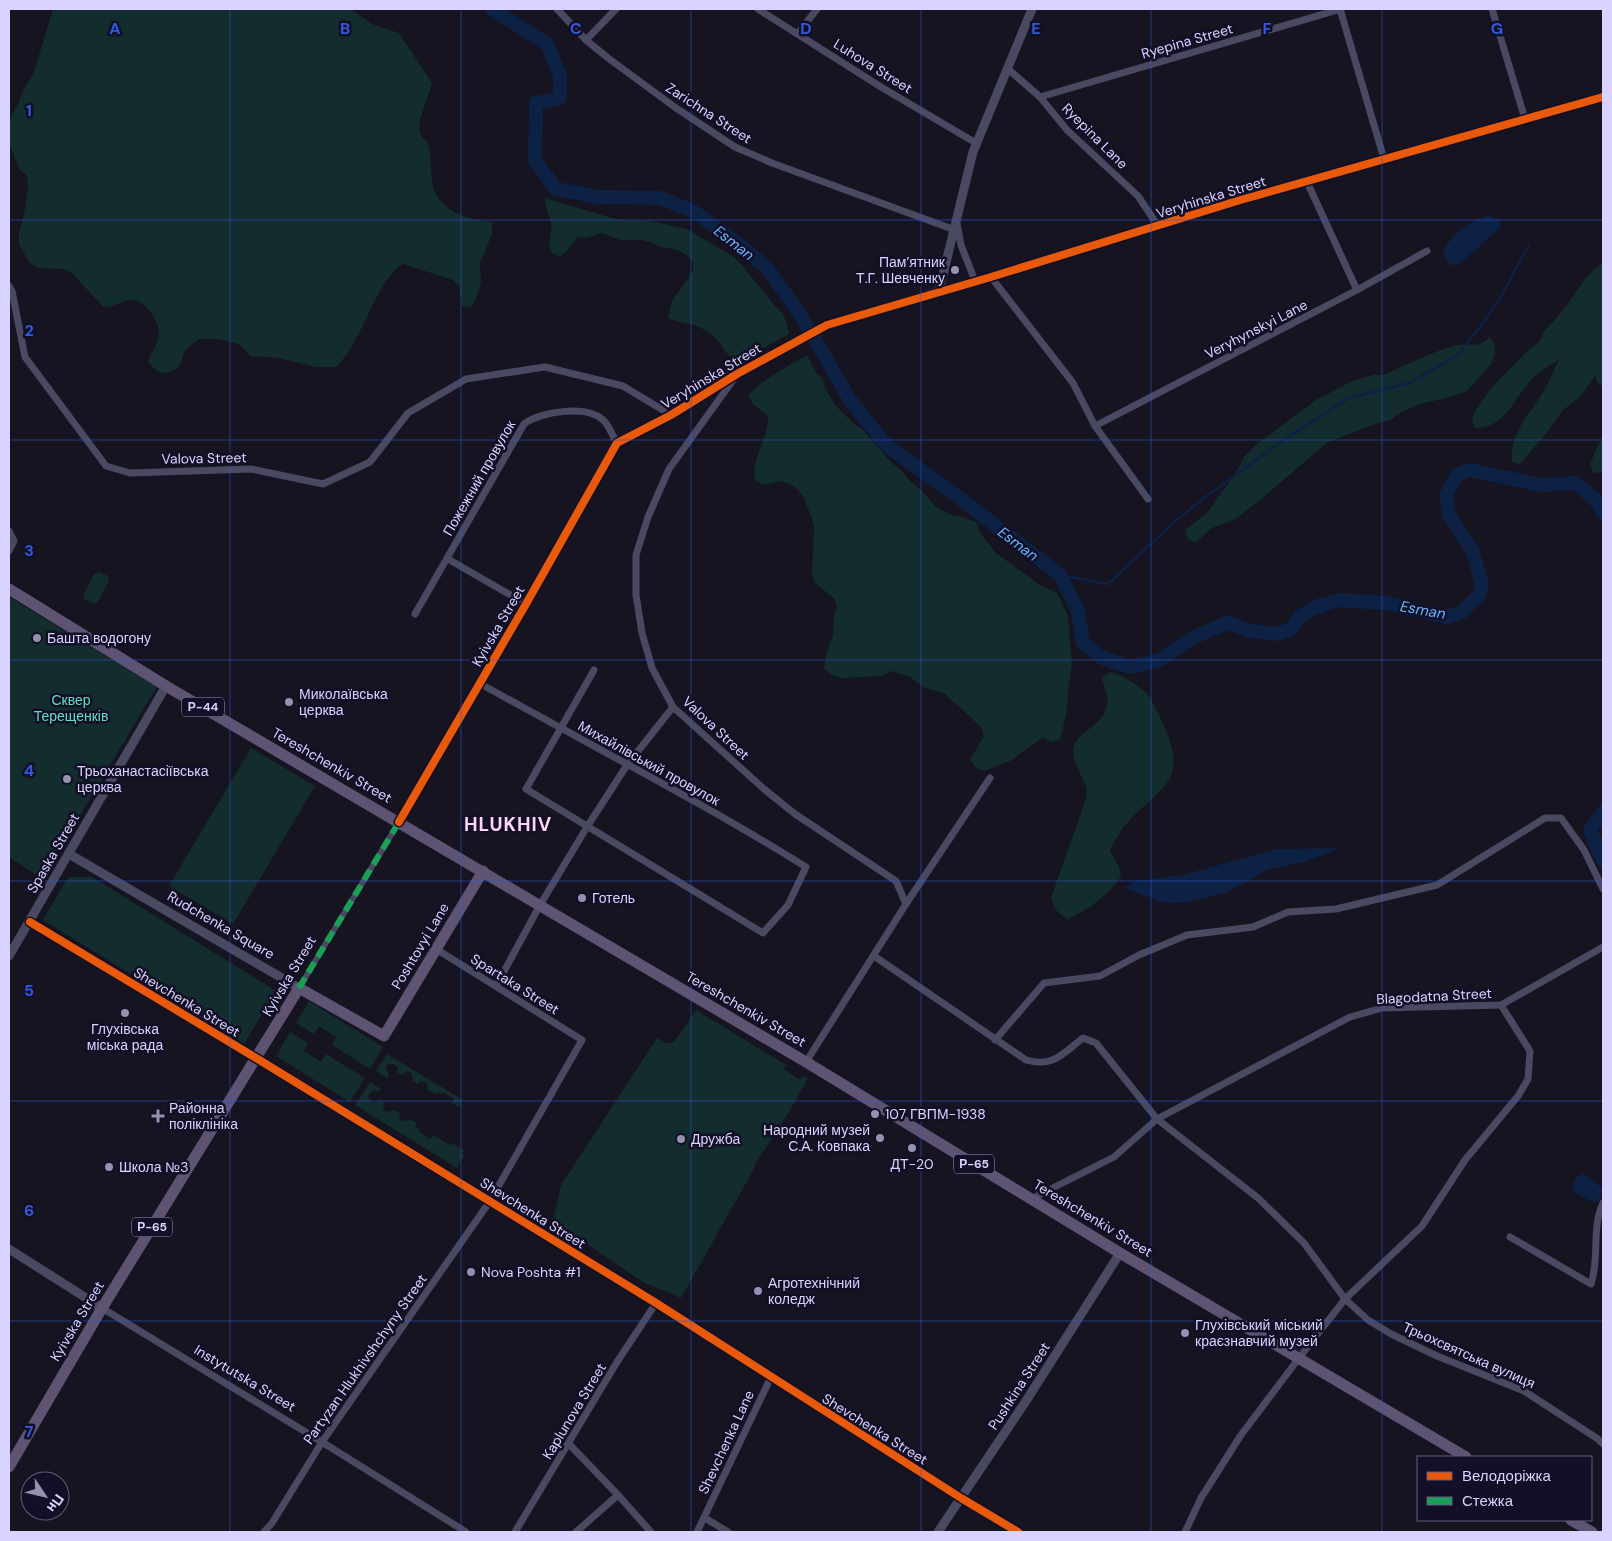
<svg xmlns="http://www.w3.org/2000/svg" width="1612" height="1541" font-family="'DM Sans',sans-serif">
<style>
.green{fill:#132c2d}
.water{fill:#0d2144}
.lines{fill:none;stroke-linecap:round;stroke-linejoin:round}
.stream{stroke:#0d2144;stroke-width:2.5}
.river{stroke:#0d2144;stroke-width:14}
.tertiary-tunnel{stroke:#333142;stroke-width:9;stroke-dasharray:9 4.5;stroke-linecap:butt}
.pedestrian{stroke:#4a4962;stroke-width:5.5}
.minor{stroke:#4a4962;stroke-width:7}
.tertiary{stroke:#4a4962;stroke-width:9}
.primary{stroke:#5e5373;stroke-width:11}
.quiet{stroke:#1a9f57;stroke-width:6;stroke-dasharray:12 6;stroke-linecap:butt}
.cycleway-casing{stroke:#130f26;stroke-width:11}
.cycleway{stroke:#e8590c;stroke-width:8}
.grid{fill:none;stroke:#305bdc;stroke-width:1;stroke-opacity:0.55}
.poi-dot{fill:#9591b1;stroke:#130f26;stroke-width:2}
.labels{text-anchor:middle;stroke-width:5;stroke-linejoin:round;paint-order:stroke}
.shield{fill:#130f26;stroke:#9e99be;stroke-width:1}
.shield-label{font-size:12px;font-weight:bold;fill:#d9d4ff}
.street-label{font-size:14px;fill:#d9d4ff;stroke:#130f26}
.poi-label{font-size:14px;fill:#d9d4ff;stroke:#130f26;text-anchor:start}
.park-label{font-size:14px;fill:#5fe0c0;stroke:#130f26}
.water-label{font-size:15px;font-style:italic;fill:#62b6ff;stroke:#130f26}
.district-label{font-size:19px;font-weight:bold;letter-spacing:1px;fill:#ffd6f0;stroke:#130f26}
.grid-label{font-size:16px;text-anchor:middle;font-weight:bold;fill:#305bdc;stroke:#130f26;stroke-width:5;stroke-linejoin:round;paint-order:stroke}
</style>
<rect width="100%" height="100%" fill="#161421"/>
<g class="green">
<path d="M53 9H351L372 24 399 33 432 83C429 95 419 117 419 128 419 136 425 138 428 144 432 157 430 173 433 186 439 212 470 220 492 222V234L480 263 481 282 476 299 471 307 462 306 459 286 453 280 403 264C376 279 363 342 336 367H316L279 358 251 356 239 344 219 339H199C194 343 187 347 184 353 182 358 182 363 178 367 167 378 154 372 148 361 151 352 160 342 159 332 158 320 144 298 130 300 120 302 113 307 103 307L72 273 64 269 38 268 30 263 19 245V234L26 204 28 185 27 176 20 170 9 144V120L19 102 22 92 33 75Z"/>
<path d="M545 198 619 220 650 221 687 229 734 257 741 264 775 306C785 314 787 322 789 334L743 359C723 358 728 350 716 339 713 335 707 332 703 329 692 322 680 324 668 318L672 301 693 271V261L685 254 677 250 658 246 650 242 641 240H621L601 233 587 238 578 237 566 252 559 257 551 252C547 239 553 232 551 223 549 214 545 208 545 198Z"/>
<path d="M1603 262V386L1598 384 1595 376 1580 397 1563 410 1545 435 1520 464 1512 462C1508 431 1534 411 1547 385 1552 377 1554 368 1559 360 1551 365 1539 372 1533 378 1514 397 1506 429 1475 428L1472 419 1475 411 1492 387 1525 353 1540 341 1544 332 1564 309 1587 276Z"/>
<path d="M1490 337 1495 345 1494 356 1491 364 1467 391 1447 398 1419 404 1398 414 1391 420 1372 425 1328 442 1266 495 1236 519 1212 528 1195 543 1188 539 1185 530 1207 513 1235 474 1244 457 1257 444 1316 400 1354 380 1374 375H1383C1404 366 1432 352 1453 346 1469 341 1476 351 1490 337Z"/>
<path d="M807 355 816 373 823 379 825 388 835 405 854 424 862 429 889 460 903 472 909 480 923 492 936 507 951 515 959 516 976 522 979 531 996 553 1040 585 1057 593 1068 616 1072 663 1068 690 1067 711 1060 740 1051 742 1043 737 1012 760 985 771 976 768 970 760 984 736 981 727 944 693 925 688 910 677 891 671 882 676 841 678 831 675 824 669 827 651 833 636 834 616 837 607 835 599 816 584 812 576 814 526 811 516 804 498 798 490 790 484 782 481 762 485 755 480C751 457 769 439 768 416L753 404 748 396C764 378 787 367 807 355Z"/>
<path d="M1603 438V472L1593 473 1590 464 1598 445Z"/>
<path d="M99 572 108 576 109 581 97 603H92L85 600 83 595 94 574Z"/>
<path d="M9 597 157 687 126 738 125 742 122 745 42 879 9 857Z"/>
<path d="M1110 672C1121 674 1142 687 1149 696 1152 699 1153 705 1156 709 1166 730 1184 763 1166 784 1153 800 1136 811 1123 828 1118 836 1113 842 1110 851L1119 867 1121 876C1109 895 1088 910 1068 919 1058 914 1054 909 1051 898L1086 799C1086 795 1087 791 1086 787 1082 773 1068 759 1075 743 1079 736 1086 731 1092 727 1110 713 1111 698 1101 678Z"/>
<path d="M251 748 315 786 233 924 169 886Z"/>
<path d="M68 877H92L276 991 244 1044 43 920Z"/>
<path d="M309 1001 383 1047 370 1069 332 1045 336 1037 319 1026 314 1034 296 1023Z"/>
<path d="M696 1010 786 1065 784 1069 800 1080 804 1076 808 1078 789 1112 754 1166 755 1167 681 1298 643 1282 553 1221 561 1185 657 1038 666 1043 674 1042Z"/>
<path d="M290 1032 308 1043 304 1051 321 1062 326 1054 365 1078 350 1102 276 1056Z"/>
<path d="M387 1054 463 1100 459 1107 452 1103 454 1099 443 1092 441 1094 438 1092 437 1094 427 1090 428 1085 425 1082 420 1081 417 1084 412 1081 413 1077 410 1072 406 1071 402 1075 397 1072 398 1068 394 1064H388L386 1068 389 1074 387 1078 376 1071Z"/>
<path d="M370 1082 381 1089 379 1092 375 1090 370 1093 368 1097 371 1102 375 1103 380 1100 384 1103 383 1107 385 1111 389 1112 395 1110 400 1113 399 1117 401 1120 407 1121 410 1119 417 1123 415 1126 420 1129 419 1131 430 1139 433 1135 450 1145 452 1143 464 1150 462 1153 465 1154 457 1168 355 1105Z"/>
</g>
<g class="water">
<path d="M1488 216 1499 219 1501 227 1462 262 1457 265H1452L1447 261 1443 253C1447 237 1472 219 1488 216Z"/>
<path d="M1340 848 1307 861 1267 870 1228 892 1187 902 1165 903 1124 888 1135 881 1182 875 1277 849Z"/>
<path d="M1583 1173 1601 1187 1603 1191 1598 1202H1593L1574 1192 1572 1186 1577 1177Z"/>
</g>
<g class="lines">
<path class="stream" d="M1060 575 1108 584 1173 523 1204 498 1285 439 1349 398 1409 383 1457 356 1480 327 1500 298 1529 245"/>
<g class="river">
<path d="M492 9 547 44 560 76V98L536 103 535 161 556 189 600 197 660 198 693 211 729 236 767 268 800 314 850 400 887 446 961 499 1060 575 1078 611 1083 643 1102 658 1130 667 1159 660 1194 637 1227 623 1252 631 1278 634 1291 629 1300 616 1318 606 1339 600 1386 603 1446 617 1462 612 1479 595 1482 585 1473 552 1449 515 1446 495 1457 475 1469 470 1542 485 1575 483 1595 499 1603 513"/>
<path d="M1603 812 1590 830 1603 860"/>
</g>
<path class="tertiary-tunnel" d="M620 441 635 433"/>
<path class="pedestrian" d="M299 988 399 822"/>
<g class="minor">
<path d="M557 9 586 40 608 58 676 108 735 147 772 163 955 230"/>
<path d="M758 9 881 87 976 143"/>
<path d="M1340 9 1384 159"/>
<path d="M1492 9 1525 119"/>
<path d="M798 33 817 9"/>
<path d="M586 40 616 9"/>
<path d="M1008 69 1040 97 1067 130 1138 196 1158 226"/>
<path d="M1040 97 1341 9"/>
<path d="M1307 182 1357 290"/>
<path d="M957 224 961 245 975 281"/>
<path d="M991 277 1073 383 1095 426 1148 499"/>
<path d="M9 286 12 291 25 357 106 466 130 473 251 469 323 484 370 462 408 413 466 379 545 367 623 386 671 415"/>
<path d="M939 291 991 277 1237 201 1603 97"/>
<path d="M736 376 669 469 648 517 636 555V595L642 633 652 668 673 707 764 789 795 814 896 881 906 904"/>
<path d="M1095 426 1357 290 1427 251"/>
<path d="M9 531 14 541 9 551"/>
<path d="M448 559 526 604"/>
<path d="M415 614 524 424C541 411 589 404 605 422 610 428 613 437 617 443"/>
<path d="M479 683C588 744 700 801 806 867L788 905 763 933 526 789 594 670"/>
<path d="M30 922 256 1058 656 1303 961 1498 1018 1532"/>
<path d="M874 956 1026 1060C1053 1068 1062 1054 1083 1038L1096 1043 1157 1119 1258 1198 1304 1243 1345 1299 1368 1320 1391 1334 1437 1356 1524 1391 1598 1439 1603 1444"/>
<path d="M496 986 540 905 587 827 627 765 673 707"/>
<path d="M995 1040 1044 983 1100 976 1139 955 1187 935 1253 927 1288 912 1336 909 1437 885 1545 818H1561L1584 850 1603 889"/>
<path d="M806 1062 906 904 990 778"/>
<path d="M1031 1199 1114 1157 1157 1119 1350 1017 1382 1008 1501 1005 1603 947"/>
<path d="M1510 1237 1591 1284C1600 1257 1591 1229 1603 1203"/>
<path d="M102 1308 322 1442 466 1532"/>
<path d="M569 1444 618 1495 651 1532"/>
<path d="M705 1518 728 1532"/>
<path d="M264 1532 272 1523 322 1442 490 1201 582 1040 436 949"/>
<path d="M515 1532 617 1362 656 1303"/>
<path d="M576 1532 618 1495"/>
<path d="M697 1532 771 1377"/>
<path d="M1185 1532 1201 1498 1241 1435 1299 1358 1345 1299 1422 1226 1465 1160 1518 1096 1528 1079 1530 1051 1501 1005"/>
</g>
<g class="tertiary">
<path d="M635 433 671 415 737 374 827 325 939 291 973 152 1032 9"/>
<path d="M399 822 526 604 612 450 620 441"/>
<path d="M69 854 299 988"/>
<path d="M9 956 166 686"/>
<path d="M9 1249 102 1308"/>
<path d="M938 1532 1026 1401 1120 1253"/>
</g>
<g class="primary">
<path d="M9 589 166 686 806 1062 1120 1253 1466 1457"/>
<path d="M9 1467 102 1308 299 988 384 1036 483 871"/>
<path d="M1571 1520 1592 1532"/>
</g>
<path class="quiet" d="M299 988 399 822"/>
<g class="cycleway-casing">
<g id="cycleway">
<path d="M399 822 526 604 617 443 671 415 737 374 827 325 991 277 1237 201 1603 97"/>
<path d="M30 922 256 1058 656 1303 961 1498 1018 1532"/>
</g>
</g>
<use href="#cycleway" class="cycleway"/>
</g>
<path class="grid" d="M230 9V1532M461 9V1532M691 9V1532M921 9V1532M1151 9V1532M1382 9V1532M9 220H1603M9 440H1603M9 660H1603M9 881H1603M9 1101H1603M9 1321H1603"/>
<g class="poi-dot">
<circle cx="955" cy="270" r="5"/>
<circle cx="37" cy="638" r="5"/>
<circle cx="289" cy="702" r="5"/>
<circle cx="67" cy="779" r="5"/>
<circle cx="582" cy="898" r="5"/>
<circle cx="125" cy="1013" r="5"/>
<circle cx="875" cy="1114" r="5"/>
<path d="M155.5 1108.5h5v5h5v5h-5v5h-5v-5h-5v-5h5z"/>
<circle cx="880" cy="1138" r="5"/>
<circle cx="681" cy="1139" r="5"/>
<circle cx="912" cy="1148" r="5"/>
<circle cx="109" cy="1167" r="5"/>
<circle cx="471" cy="1272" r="5"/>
<circle cx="758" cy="1291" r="5"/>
<circle cx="1185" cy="1333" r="5"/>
</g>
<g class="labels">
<g class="shield">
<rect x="182" y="697.5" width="42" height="19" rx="4"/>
<rect x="954" y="1154.5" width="40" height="19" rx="4"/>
<rect x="132" y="1217.5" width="40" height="19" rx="4"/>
</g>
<g class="shield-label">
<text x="203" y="711">Р-44</text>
<text x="974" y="1168">Р-65</text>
<text x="152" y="1231">Р-65</text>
</g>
<g class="street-label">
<text transform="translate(1187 41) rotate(-16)" y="5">Ryepina Street</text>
<text transform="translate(873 66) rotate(32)" y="5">Luhova Street</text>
<text transform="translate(709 113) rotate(33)" y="5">Zarichna Street</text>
<text transform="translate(1095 136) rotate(45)" y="5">Ryepina Lane</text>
<text transform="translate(1211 197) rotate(-17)" y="5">Veryhinska Street</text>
<text transform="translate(1256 329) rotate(-27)" y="5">Veryhynskyi Lane</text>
<text transform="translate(711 376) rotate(-31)" y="5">Veryhinska Street</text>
<text transform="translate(204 458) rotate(-1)" y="5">Valova Street</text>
<text transform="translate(479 478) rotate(-60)" y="5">Пожежний провулок</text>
<text transform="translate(498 626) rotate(-60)" y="5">Kyivska Street</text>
<text transform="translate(716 728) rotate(43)" y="5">Valova Street</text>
<text transform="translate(649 763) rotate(29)" y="5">Михайлівський провулок</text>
<text transform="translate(332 765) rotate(30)" y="5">Tereshchenkiv Street</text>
<text transform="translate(53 853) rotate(-60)" y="5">Spaska Street</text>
<text transform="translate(221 925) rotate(30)" y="5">Rudchenka Square</text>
<text transform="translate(420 946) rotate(-59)" y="5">Poshtovyi Lane</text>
<text transform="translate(289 976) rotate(-59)" y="5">Kyivska Street</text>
<text transform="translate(515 984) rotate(32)" y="5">Spartaka Street</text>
<text transform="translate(1434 996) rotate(-3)" y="5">Blagodatna Street</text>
<text transform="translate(187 1002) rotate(31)" y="5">Shevchenka Street</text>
<text transform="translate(746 1009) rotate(30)" y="5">Tereshchenkiv Street</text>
<text transform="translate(533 1213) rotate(32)" y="5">Shevchenka Street</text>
<text transform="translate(1093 1218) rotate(31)" y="5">Tereshchenkiv Street</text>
<text transform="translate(77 1321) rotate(-59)" y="5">Kyivska Street</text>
<text transform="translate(1469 1355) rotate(24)" y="5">Трьохсвятська вулиця</text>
<text transform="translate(365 1359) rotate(-55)" y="5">Partyzan Hlukhivshchyny Street</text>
<text transform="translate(245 1378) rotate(31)" y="5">Instytutska Street</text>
<text transform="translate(1019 1386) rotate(-57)" y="5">Pushkina Street</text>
<text transform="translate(574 1411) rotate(-59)" y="5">Kaplunova Street</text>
<text transform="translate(875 1429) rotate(32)" y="5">Shevchenka Street</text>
<text transform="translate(726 1442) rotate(-65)" y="5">Shevchenka Lane</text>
</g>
<g class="poi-label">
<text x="945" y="267" text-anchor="end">Пам’ятник<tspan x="945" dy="16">Т.Г. Шевченку</tspan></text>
<text x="47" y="643">Башта водогону</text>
<text x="299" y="699">Миколаївська<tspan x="299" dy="16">церква</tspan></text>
<text x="77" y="776">Трьоханастасіївська<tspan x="77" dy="16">церква</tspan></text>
<text x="592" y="903">Готель</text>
<text x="125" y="1034" text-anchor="middle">Глухівська<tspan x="125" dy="16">міська рада</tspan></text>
<text x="169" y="1113">Районна<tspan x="169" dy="16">поліклініка</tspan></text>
<text x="885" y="1119">107 ГВПМ-1938</text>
<text x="870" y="1135" text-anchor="end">Народний музей<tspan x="870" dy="16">С.А. Ковпака</tspan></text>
<text x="691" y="1144">Дружба</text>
<text x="912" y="1169" text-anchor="middle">ДТ-20</text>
<text x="119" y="1172">Школа №3</text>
<text x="481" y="1277">Nova Poshta #1</text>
<text x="768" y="1288">Агротехнічний<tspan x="768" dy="16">коледж</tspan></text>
<text x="1195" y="1330">Глухівський міський<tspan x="1195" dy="16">краєзнавчий музей</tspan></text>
</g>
<g class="park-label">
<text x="71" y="705">Сквер<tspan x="71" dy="16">Терещенків</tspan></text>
</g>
<g class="water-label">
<text transform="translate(734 243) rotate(38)" y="5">Esman</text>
<text transform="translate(1018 544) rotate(37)" y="5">Esman</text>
<text transform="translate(1423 610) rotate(10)" y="5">Esman</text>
</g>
<g class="district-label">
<text x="508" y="831">HLUKHIV</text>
</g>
</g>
<g class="grid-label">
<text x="115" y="34">A</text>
<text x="345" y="34">B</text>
<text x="576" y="34">C</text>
<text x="806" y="34">D</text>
<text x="1036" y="34">E</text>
<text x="1267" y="34">F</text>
<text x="1497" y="34">G</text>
<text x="29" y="116">1</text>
<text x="29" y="336">2</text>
<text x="29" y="556">3</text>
<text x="29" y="776">4</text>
<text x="29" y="996">5</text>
<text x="29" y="1216">6</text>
<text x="29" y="1437">7</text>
</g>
<rect width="1612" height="1541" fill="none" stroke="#d9d4ff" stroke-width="20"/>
<rect x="1417" y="1456" width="175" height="65" fill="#130f26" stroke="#625e7d"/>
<rect x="1427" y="1472" width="25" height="8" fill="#e8590c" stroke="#625e7d"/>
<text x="1462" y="1481" font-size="15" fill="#d9d4ff">Велодоріжка</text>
<rect x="1427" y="1497" width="25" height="8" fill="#1a9f57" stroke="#625e7d"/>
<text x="1462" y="1506" font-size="15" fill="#d9d4ff">Стежка</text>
<g transform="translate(45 1496) rotate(125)"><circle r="24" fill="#130f26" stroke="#625e7d"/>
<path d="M0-4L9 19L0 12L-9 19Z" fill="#9591b1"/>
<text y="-8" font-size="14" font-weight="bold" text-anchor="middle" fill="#d9d4ff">Пн</text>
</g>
</svg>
